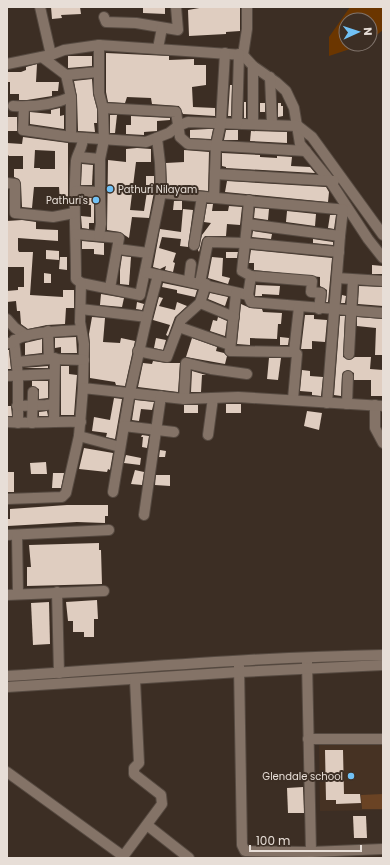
<svg xmlns="http://www.w3.org/2000/svg" width="390" height="865" font-family="Poppins,sans-serif">
<style>
.built{fill:#463223}
.green{fill:#6a4324}
.water{fill:#6b3600}
.building{fill:#dfcdc0;fill-rule:evenodd}
.lines{fill:none;stroke-linecap:round;stroke-linejoin:round}
.minor-casing{stroke:#564a41;stroke-width:12}
.minor{stroke:#847367;stroke-width:10}
.poi-dot{fill:#71c1f5;stroke:#3c2e24;stroke-width:1.5}
.labels{text-anchor:middle;stroke-width:4;stroke-linejoin:round;paint-order:stroke}
.poi-label{font-size:10px;fill:#e7ded7;stroke:#3c2e24;text-anchor:end}
</style>
<rect width="100%" height="100%" fill="#3c2e24"/>
<path class="built" d="M383 741V810L320 811 319 742Z"/>
<path class="green" d="M383 794V809H362L361 795Z"/>
<path class="water" d="M350 7H383V30L370 40V20H346V44H365L329 56V37Z"/>
<g class="building">
<path d="M51 7H80L81 14 61 15 62 18 52 19Z"/>
<path d="M143 7H165V14L143 13Z"/>
<path d="M205 7H240V31L226 32V34L189 36 188 10Z"/>
<path d="M106 53 169 56V60L194 59V65H206V85L192 87 193 107 215 108V116L183 114 179 106 152 104 151 98 127 97 125 103 108 102 106 92Z"/>
<path d="M68 56H92V66L68 68Z"/>
<path d="M37 64 36 82H59L58 91H52V96L27 100H19V94H10V82H7V72H21L26 70V67Z"/>
<path d="M92 79 93 94 97 109V123H94L95 132 78 131 77 97 74 81Z"/>
<path d="M230 85H232L231 116H228Z"/>
<rect x="244" y="102" width="2" height="16"/>
<rect x="260" y="103" width="5" height="9"/>
<path d="M278 103H281V106H283V116L278 117Z"/>
<path d="M60 108V116L64 115V129L30 124V112L51 114V110Z"/>
<path d="M110 115H117L115 133H110Z"/>
<path d="M131 116 170 118V120L157 121V131L144 132V135L126 134V125H131Z"/>
<rect x="7" y="117" width="10" height="14"/>
<path d="M208 129H213L211 139 190 138V130Z"/>
<path d="M226 130H238V140H224Z"/>
<path d="M251 131 287 132V143L250 141Z"/>
<path d="M23 137 68 143V201L60 202 59 187H34L32 208 22 207 21 184 19 179 14 177V169H23V156H9L7 154V143L22 144ZM35 150 55 151V169H40V168H34Z"/>
<path d="M137 148 151 149V162H136L130 210 144 211 148 185H146V176H154V192L149 218 132 217 129 238 120 232 107 230 108 160 126 162V149Z"/>
<path d="M184 150 209 152 208 191 167 187 166 163 184 162Z"/>
<path d="M222 153 260 155V157L277 158V156L292 157 291 166 310 167 315 173 226 168V167L222 166Z"/>
<path d="M82 164 93 165 92 185H81Z"/>
<path d="M227 181 326 187 329 192 328 202 225 192Z"/>
<path d="M81 198H94V223H89V229L82 228 81 216 91 217V205H81Z"/>
<path d="M174 201H182V210H173Z"/>
<path d="M207 204H213L212 211H228L229 206 242 207 240 225 227 224 226 236H205L202 240 199 252 198 250 202 235 211 223 204 222Z"/>
<path d="M255 208 269 209 268 220 254 218Z"/>
<path d="M183 209 193 210 188 247 180 246 181 239 162 237 159 248 176 253 173 262 175 263 173 272 165 270 166 266 160 269 153 267 160 229 181 232Z"/>
<path d="M287 211 316 214 315 226 286 222Z"/>
<path d="M330 215H336L334 229 328 228Z"/>
<path d="M22 220 36 222V229L58 230V241L18 238V250L19 252H33L30 295 63 297V290H74V308H66L65 324 47 325 28 329 21 324 20 311H17L16 301 7 302V291L18 290V287H24V267H7V221Z"/>
<path d="M253 231 272 234 271 239 252 237Z"/>
<path d="M313 239 333 242V245L313 243Z"/>
<path d="M82 241 104 243V255L94 254V249H82Z"/>
<path d="M46 250 59 251V260L46 259Z"/>
<path d="M251 250 332 258 328 302H326L327 290 320 286V277L254 270V263H249Z"/>
<path d="M226 252H238L237 258H226Z"/>
<path d="M122 256 131 257 129 285 120 284V270Z"/>
<path d="M60 257H67V270L59 269Z"/>
<path d="M212 257 223 258 222 276 230 278 228 284 208 278Z"/>
<path d="M372 265 383 266V274H372Z"/>
<path d="M44 273 51 274V283H44Z"/>
<path d="M163 283 197 290 195 297 177 293V290L162 287Z"/>
<path d="M256 285 280 286 279 295 262 294V296H255Z"/>
<path d="M359 286 383 287V306L358 304Z"/>
<path d="M210 293 228 297 225 306 208 299Z"/>
<path d="M101 294 124 298 122 307 100 305Z"/>
<path d="M342 295 346 296 345 303H341Z"/>
<path d="M159 297 163 298 159 306 175 310 177 302 187 306 175 317 168 336 166 335 170 325 153 320Z"/>
<path d="M137 302 144 304 142 310 136 309Z"/>
<path d="M241 304 250 308 262 309 263 312 282 313 281 324H278L277 339 250 338V345L237 344Z"/>
<path d="M305 315H314V319L327 320 325 342 312 341V349H301Z"/>
<path d="M340 316H345L343 357 349 360 355 357H371L370 369 383 370V396H371V380H354V373L348 370 343 372 342 375 341 396 334 395Z"/>
<path d="M92 317 105 318 103 342 120 343 121 338 135 341 125 386 116 385 115 382 90 378V344L89 334Z"/>
<path d="M218 317 227 321 225 336 210 331 213 320 217 321Z"/>
<path d="M357 317 383 319V355H375L376 328 357 326Z"/>
<path d="M76 337 77 353H61V347L55 348V338Z"/>
<path d="M280 337 289 338 288 345H280Z"/>
<path d="M156 338 166 340 163 350 154 348Z"/>
<path d="M192 338 217 347 216 351 224 353 227 356 225 364 186 357Z"/>
<path d="M42 339V353L25 355V343Z"/>
<path d="M7 350H9L11 369H7Z"/>
<path d="M269 358H281L278 380 267 379Z"/>
<path d="M153 361 166 363H180L178 392 138 387 143 363 152 364Z"/>
<path d="M48 366V368H24Z"/>
<path d="M61 366H69V374L77 375 74 415H61Z"/>
<path d="M302 370 310 371V376L323 377 321 396 312 395V392L300 391Z"/>
<path d="M192 371 206 375H202L201 392H191Z"/>
<path d="M32 381H48V398L39 399V389L32 386Z"/>
<path d="M114 398 122 399 115 439 106 437 107 433 92 431 94 417 110 420Z"/>
<path d="M135 400 154 402 152 410 141 409 139 421 132 420Z"/>
<rect x="226" y="404" width="15" height="9"/>
<rect x="184" y="405" width="14" height="8"/>
<path d="M7 406H11L12 416H7Z"/>
<path d="M47 411 48 416H39V412Z"/>
<path d="M307 411 322 413 319 430 304 426Z"/>
<path d="M142 435 149 436 147 448 142 447 143 437H141Z"/>
<path d="M84 448 113 453 110 470 108 469 107 472 79 469Z"/>
<path d="M160 450 166 451 165 457H159Z"/>
<path d="M126 455 141 458 140 465 124 463Z"/>
<path d="M46 462 47 474H31L30 463Z"/>
<path d="M135 470 144 472 142 485 131 484Z"/>
<rect x="7" y="472" width="7" height="20"/>
<path d="M53 473H64L61 488H52Z"/>
<path d="M156 475H170V486L155 485Z"/>
<path d="M67 505H108V516H105V523L77 522 8 526V519H10V509Z"/>
<path d="M99 543V550H101L102 584 27 586V567H31L29 545Z"/>
<path d="M97 600 98 619H94V637H84V632H73V621H68L66 602Z"/>
<path d="M49 602 50 644 33 645 31 603Z"/>
<path d="M325 750H343L344 794H360L361 803 336 804V800H326Z"/>
<path d="M303 787 304 813H288L287 788Z"/>
<path d="M353 816H366L367 838H354Z"/>
</g>
<g class="lines">
<g class="minor-casing">
<g id="minor">
<path d="M40 7 51 55"/>
<path d="M104 17 106 22 136 23 178 30 176 7"/>
<path d="M158 48 162 28"/>
<path d="M243 55 247 29V7"/>
<path d="M42 57 66 75 71 97V137"/>
<path d="M7 64 51 55 64 50 99 45 243 55 253 66 276 82 286 91 294 108 300 144 330 181 368 239 383 258"/>
<path d="M253 66V124"/>
<path d="M66 75 98 72"/>
<path d="M270 77 272 124"/>
<path d="M13 106C32 107 53 105 71 97"/>
<path d="M24 107 23 130 71 137 146 142 169 133 178 126 188 122 298 126 312 137 383 235"/>
<path d="M103 108 176 112 180 137 188 144 306 151"/>
<path d="M237 123 239 54"/>
<path d="M83 138C83 147 77 154 76 161 73 200 76 240 76 279L81 283 140 295 161 193 160 163 157 138"/>
<path d="M78 157 100 159"/>
<path d="M216 174 334 181"/>
<path d="M7 183 15 184V213L53 217 74 213"/>
<path d="M76 191 100 192V159L104 140 103 108 99 93V45"/>
<path d="M161 193 348 210"/>
<path d="M214 198 216 145 221 122 225 53"/>
<path d="M247 224 249 200"/>
<path d="M76 234 119 238 110 288"/>
<path d="M99 236 101 224 100 192"/>
<path d="M340 236 343 209"/>
<path d="M194 245 202 197"/>
<path d="M118 249 148 253"/>
<path d="M145 272 248 295 251 302 383 313"/>
<path d="M251 276 312 281 311 292 321 293 319 309"/>
<path d="M337 278 383 281"/>
<path d="M189 280 191 264"/>
<path d="M81 283 80 322 84 344 83 388"/>
<path d="M200 283 208 242 245 243 339 252"/>
<path d="M236 293 230 351 294 352"/>
<path d="M248 295 251 276 242 271 247 224 340 236 327 403"/>
<path d="M200 303 234 317"/>
<path d="M81 309 147 317 158 275"/>
<path d="M7 319 15 328 27 336"/>
<path d="M179 327 230 345"/>
<path d="M48 331 49 359"/>
<path d="M14 340 18 376V423"/>
<path d="M7 343H12C21 331 66 331 81 330"/>
<path d="M138 351 167 357 181 320 200 303 206 284"/>
<path d="M349 354 353 280"/>
<path d="M17 362 49 359 84 360"/>
<path d="M7 376 54 374"/>
<path d="M184 399 186 363 211 369 247 374"/>
<path d="M293 399 297 354 294 352 299 307"/>
<path d="M347 404 348 376"/>
<path d="M375 405V428L383 443"/>
<path d="M17 406 46 405 54 404"/>
<path d="M54 421 55 358"/>
<path d="M7 422C32 424 56 421 81 422"/>
<path d="M32 423 33 392"/>
<path d="M124 426 130 392 147 317"/>
<path d="M208 435 213 398"/>
<path d="M79 436 120 447"/>
<path d="M113 492 124 426 174 432"/>
<path d="M7 499 62 497 66 493 79 436 83 388 184 399 238 397 383 406"/>
<path d="M144 515 161 396"/>
<path d="M7 535 109 530"/>
<path d="M17 535 18 594"/>
<path d="M57 592 59 673"/>
<path d="M7 595 104 591"/>
<path d="M307 662 311 852"/>
<path d="M239 666 242 845 245 851 311 852 383 849"/>
<path d="M7 676C132 668 257 657 383 655"/>
<path d="M7 687 239 672 383 665"/>
<path d="M308 739H383"/>
<path d="M7 772 123 856"/>
<path d="M147 825 189 858"/>
<path d="M122 858 162 804 161 795 134 774V768L139 763 135 680"/>
</g>
</g>
<use href="#minor" class="minor"/>
</g>
<g class="poi-dot">
<circle cx="110" cy="189" r="4"/>
<circle cx="96" cy="200" r="4"/>
<circle cx="351" cy="776" r="4"/>
</g>
<g class="labels">
<g class="poi-label">
<text x="118" y="193" text-anchor="start">Pathuri Nilayam</text>
<text x="88" y="204">Pathuri's</text>
<text x="343" y="780">Glendale school</text>
</g>
</g>
<rect width="390" height="865" fill="none" stroke="#e7ded7" stroke-width="16"/>
<g transform="translate(358 32) rotate(87)"><circle r="19" fill="#3c2e24" stroke="#80746c"/>
<path d="M0-3L7 15L0 10L-7 15Z" fill="#71c1f5"/>
<text y="-6" font-size="11" font-weight="bold" text-anchor="middle" fill="#e7ded7">N</text>
</g>
<path d="M250 845v6h111v-6" fill="none" stroke="#e7ded7" stroke-width="2"/>
<text x="256" y="845" font-size="12" fill="#e7ded7" stroke="#3c2e24" stroke-width="3" paint-order="stroke">100 m</text>
</svg>
